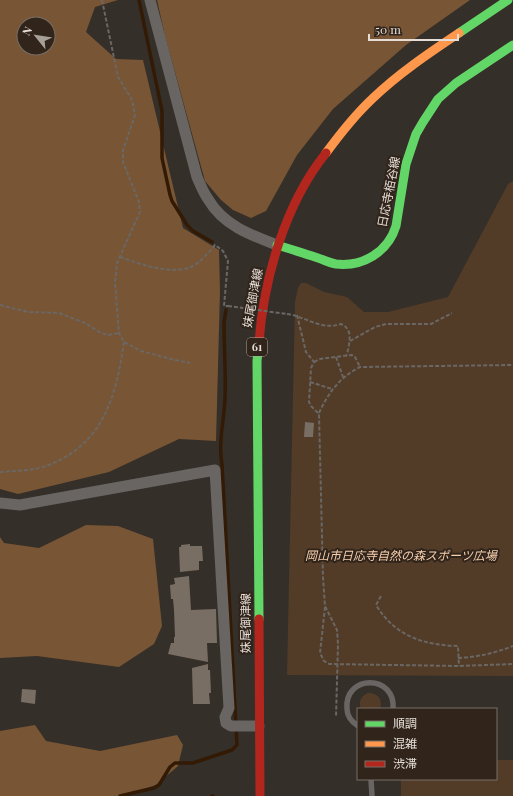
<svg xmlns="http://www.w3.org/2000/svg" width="513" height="796" font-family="'Playfair Display','Noto Sans JP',serif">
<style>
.green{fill:#523c28}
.forest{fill:#785534;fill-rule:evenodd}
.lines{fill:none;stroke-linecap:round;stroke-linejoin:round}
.stream{stroke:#331a04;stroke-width:3.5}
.building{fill:#796e64}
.path{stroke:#6a6764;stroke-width:2;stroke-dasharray:4 2;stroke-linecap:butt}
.lane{stroke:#686563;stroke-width:5.5}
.street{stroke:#686563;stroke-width:11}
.fast{stroke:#63d668;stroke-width:9}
.slow{stroke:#ff974d;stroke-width:9}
.jam{stroke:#b3261e;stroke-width:9}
.path-bridge{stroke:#6a6764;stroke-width:2;stroke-dasharray:4 2;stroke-linecap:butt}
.labels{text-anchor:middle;stroke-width:4;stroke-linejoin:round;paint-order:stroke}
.shield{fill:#30241b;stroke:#afa69e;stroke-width:1}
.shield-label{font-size:11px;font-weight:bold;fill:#e5ddd6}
.street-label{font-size:12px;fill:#e5ddd6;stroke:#30241b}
.park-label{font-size:12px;font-style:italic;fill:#f6cfae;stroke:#30241b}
</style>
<rect width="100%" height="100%" fill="#352f29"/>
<g class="green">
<path d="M513 181V676L287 675 295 302 298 288 301 283H306L324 292 347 297 364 312H388L448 297 508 184Z"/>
<path d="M368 693C378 693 383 699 380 709H361C358 702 361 696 368 693Z"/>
<path d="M496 760H513V796H401V779H496Z"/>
</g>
<g class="forest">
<path d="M0 0H118L95 7 86 32 116 59 143 60 183 228 219 250 220 291 216 441 179 439 109 472 18 494 0 489ZM24 24H48V48H24Z"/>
<path d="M157 0H470L406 45 333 109 297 155 266 211 251 218 233 210 221 200 205 181 165 36Z"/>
<path d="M86 525 118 526 153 539 162 626 154 644 119 667 37 656 0 658V537L4 543 39 548Z"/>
<path d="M35 725 46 741 100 751 177 735 183 745 178 766 156 785 124 796H0V731Z"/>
</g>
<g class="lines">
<g class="stream">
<path d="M139 0 162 111V158L170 195 172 201 187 225 193 231 212 242"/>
<path d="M120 796 154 788 159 785 170 767 175 763H193L232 750 237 745 222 464C218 443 224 421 225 399 226 373 224 348 224 322L226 310"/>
<path d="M212 796H213"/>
</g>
</g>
<g class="building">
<path d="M305 422 314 423 313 437H304Z"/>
<path d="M190 544V546H202L203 561H199V570L180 572 179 547H181V545Z"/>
<path d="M189 576 191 610 216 609 217 643H207L208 662 168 654 171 643H174V637H175L174 610 173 599H171L170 585 175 584 174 578Z"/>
<path d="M208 664V670H210L211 693H209L210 704H193L192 668Z"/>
<path d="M22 689 36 690 35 704 21 702Z"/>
</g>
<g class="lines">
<g class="path">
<path d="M102 0 118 77 132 100 135 115 123 150V162L139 202 140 212 117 263 115 282 119 333 124 342 141 351 175 360 190 363"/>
<path d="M120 257C140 264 175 277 195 265 202 260 209 252 215 245L223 251 228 261 224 306H228"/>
<path d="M0 305 28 312 59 313 85 323 101 333 108 335 119 333"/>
<path d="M287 314C305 316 321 331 341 324 354 329 349 344 347 355"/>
<path d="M297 315 306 352 314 362 311 368 309 402 311 406 319 414 323 577 325 606 337 630 338 644 336 717"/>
<path d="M350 341 375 327 386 324H431L452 313"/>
<path d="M336 357 343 377"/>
<path d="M314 362 320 359 352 355 355 357 360 367"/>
<path d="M310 382 332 389"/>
<path d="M319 413C328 393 340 377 360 367L513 365"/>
<path d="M0 472C11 471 23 471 34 469 42 468 52 464 60 460 107 436 117 389 124 342"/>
<path d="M381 596 376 605C395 636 423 645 458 646L459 666"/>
<path d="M325 607 320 653 324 661 329 664 459 666 513 664"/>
<path d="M458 658C478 657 495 653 513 646"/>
</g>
<g class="lane">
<path d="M358 726C352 722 347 716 347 709 344 674 396 674 393 709"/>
<path d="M371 779 372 796"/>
</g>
<g class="street">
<path d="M150 0 197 177C200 184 203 192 208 199 223 225 250 235 277 245"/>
<path d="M0 503 20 505 215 470 229 708 225 717 226 723 231 726H259"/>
</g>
<g class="fast">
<path d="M459 33 508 0"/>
<path d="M277 245C291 249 305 254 318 258 324 260 330 263 336 264 363 267 388 252 396 226L406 164 416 134 423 122 438 99 456 83 513 45"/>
<path d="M259 342 257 361 259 619"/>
</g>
<path class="slow" d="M326 153C340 134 355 115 372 99 398 74 429 53 459 33"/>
<g class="jam">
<path d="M259 342C264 278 285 204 326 153"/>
<path d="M259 619 260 796"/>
</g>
<path class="path-bridge" d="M228 306 287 314"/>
</g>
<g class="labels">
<rect class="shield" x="247" y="338" width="20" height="18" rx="3"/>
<g class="shield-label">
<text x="257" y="351">61</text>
</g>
<g class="street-label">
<text transform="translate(389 192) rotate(-79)" y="4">日応寺栢谷線</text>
<text transform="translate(253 298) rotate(-79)" y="4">妹尾御津線</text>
<text transform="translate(246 623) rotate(-90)" y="4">妹尾御津線</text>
</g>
<g class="park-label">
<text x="401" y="560">岡山市日応寺自然の森スポーツ広場</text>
</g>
</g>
<rect x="357" y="708" width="140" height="72" fill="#30241b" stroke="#786e66"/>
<rect x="365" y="721" width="20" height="6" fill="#63d668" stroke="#786e66"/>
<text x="393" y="728" font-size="12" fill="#e5ddd6">順調</text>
<rect x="365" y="741" width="20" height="6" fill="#ff974d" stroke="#786e66"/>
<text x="393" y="748" font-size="12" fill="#e5ddd6">混雑</text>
<rect x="365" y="761" width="20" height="6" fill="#b3261e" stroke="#786e66"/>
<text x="393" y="768" font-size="12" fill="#e5ddd6">渋滞</text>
<g transform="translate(36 36) rotate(300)"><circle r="19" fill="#30241b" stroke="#786e66"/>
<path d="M0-3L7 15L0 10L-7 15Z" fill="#a7a099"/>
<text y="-6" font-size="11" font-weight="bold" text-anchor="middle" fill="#e5ddd6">N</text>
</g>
<path d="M369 34v6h89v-6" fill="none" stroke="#e5ddd6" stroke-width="2"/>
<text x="375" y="34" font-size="12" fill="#e5ddd6" stroke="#30241b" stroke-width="3" paint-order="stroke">50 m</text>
</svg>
